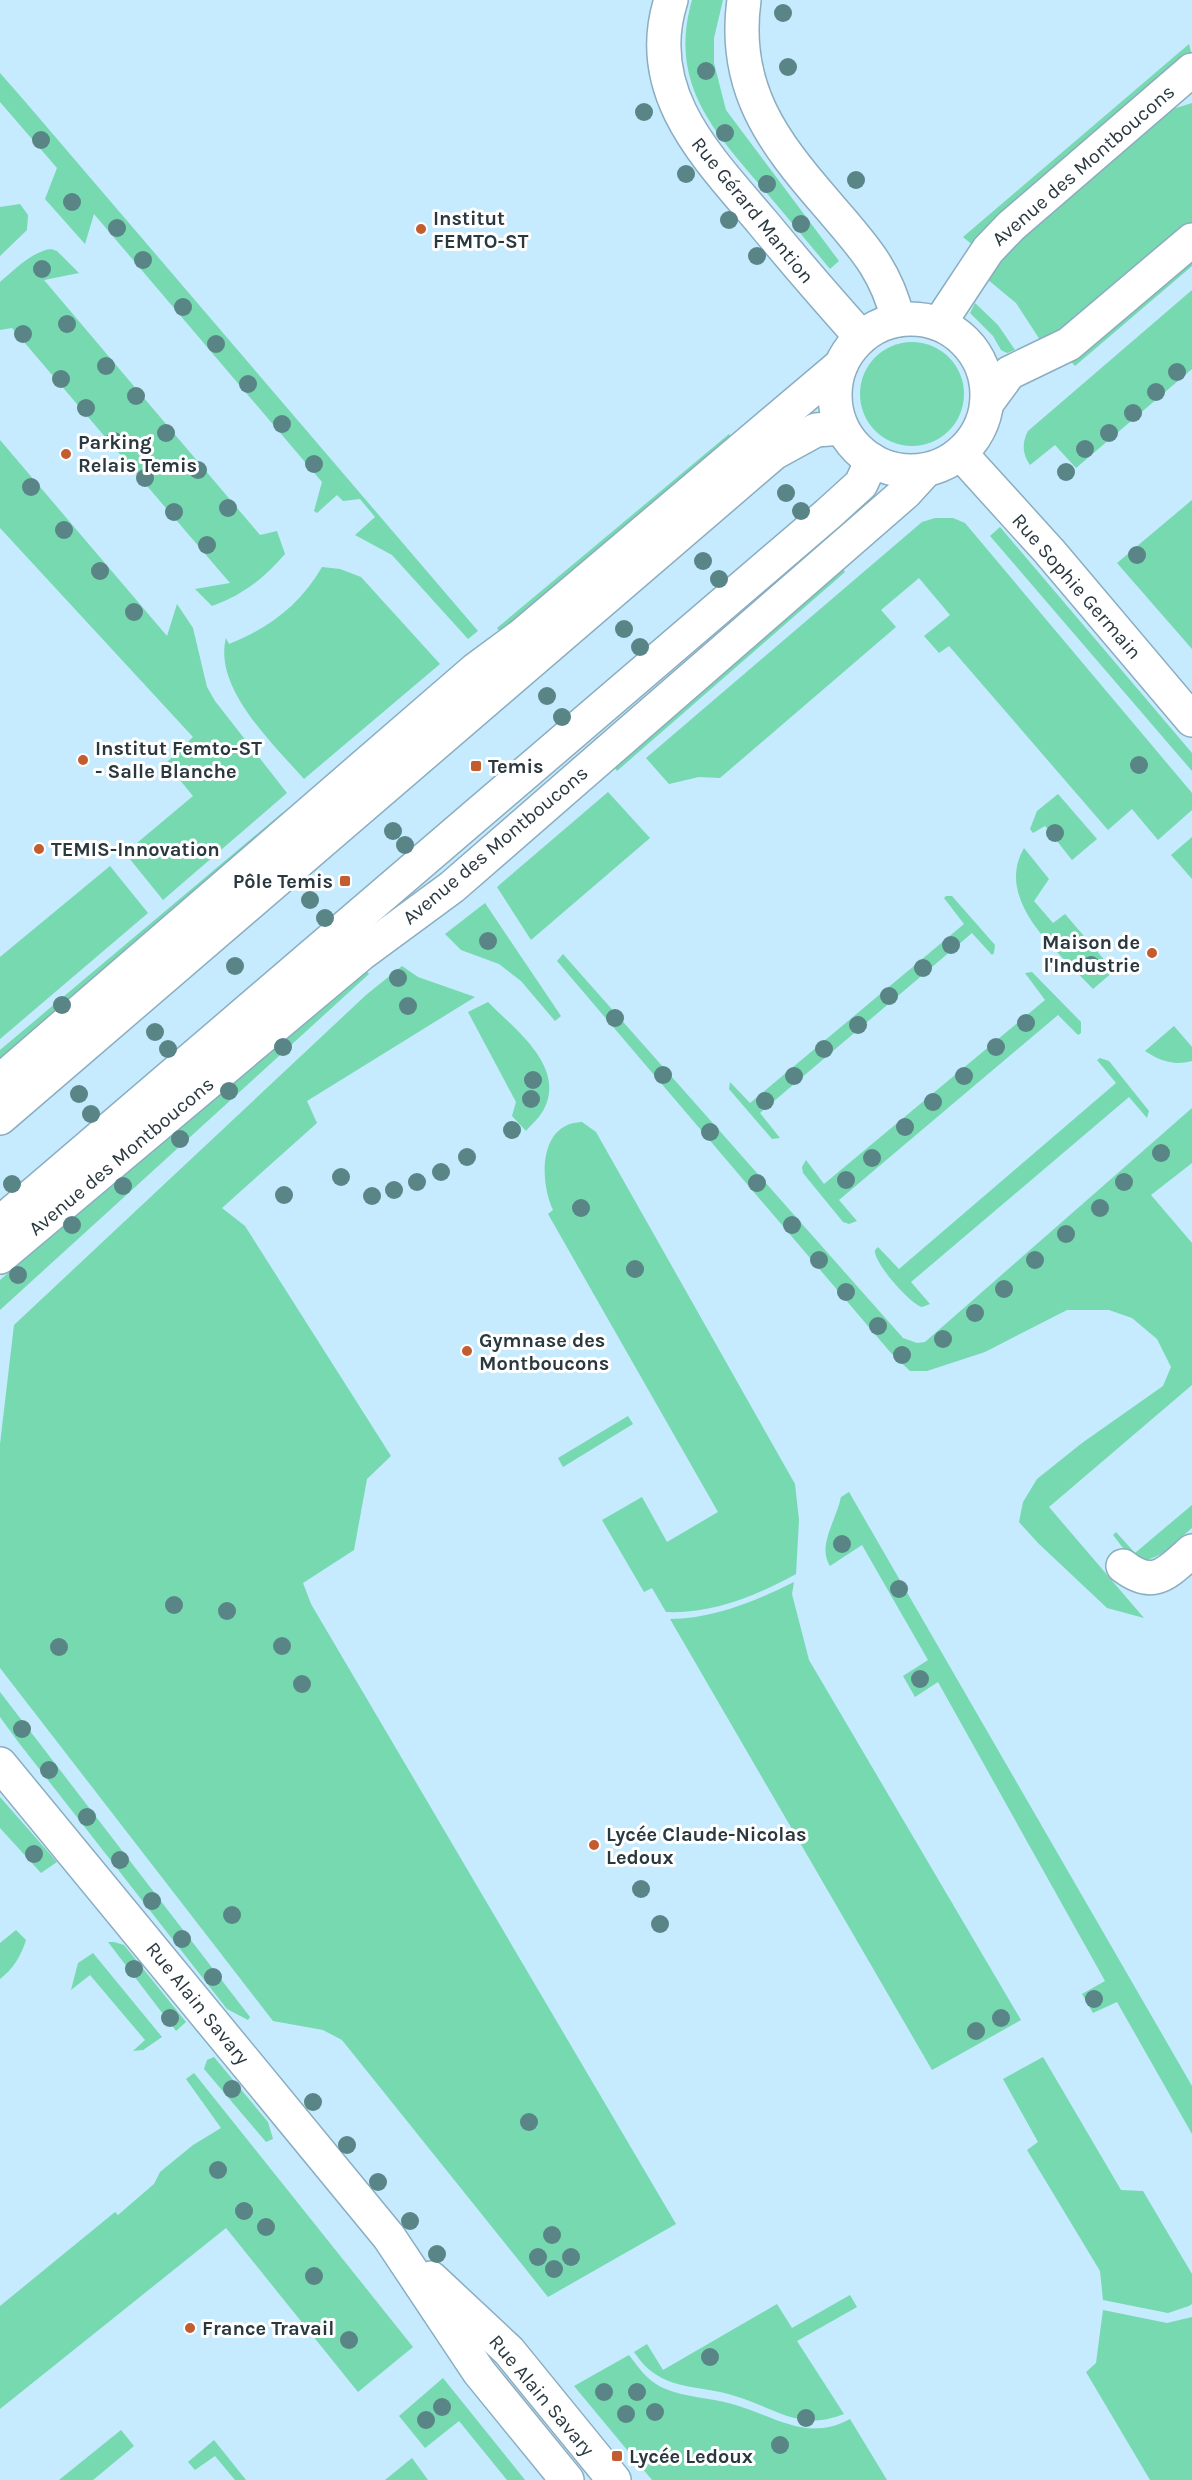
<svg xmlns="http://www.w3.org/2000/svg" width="1192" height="2480" font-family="Karla,sans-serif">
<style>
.green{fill:#76d9af}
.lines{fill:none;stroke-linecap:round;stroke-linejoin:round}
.minor-casing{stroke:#8badc0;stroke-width:36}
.minor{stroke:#fff;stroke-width:33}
.tree{fill:#5a8586}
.poi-dot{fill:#c35c2f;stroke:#fff;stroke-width:2}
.labels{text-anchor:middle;stroke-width:6;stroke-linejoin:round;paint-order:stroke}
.street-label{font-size:20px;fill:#2a383f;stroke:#fff}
.poi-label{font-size:20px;font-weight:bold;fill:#2a383f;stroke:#fff;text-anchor:start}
</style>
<rect width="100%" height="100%" fill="#c6eafe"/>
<g class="green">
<path d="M692 0H723L714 38V63L726 110 839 261 830 269C806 240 783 212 759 184 710 127 669 81 692 0Z"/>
<path d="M1189 44 1192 56 975 247 963 237Z"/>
<path d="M0 73 22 98 478 631 468 639 392 555 355 535 375 517 360 499 343 501 337 495 317 513 314 511 322 482 94 214 85 244 45 199 57 168 0 102Z"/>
<path d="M1192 103V227L1077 326 1042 343 1016 303 987 279 1001 254 1160 113Z"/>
<path d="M20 204 28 215 27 230 0 256V207Z"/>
<path d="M51 249 57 251 79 273 44 280 260 535 277 531 285 554C263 579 243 595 212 606L195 589 230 583 12 328 0 330V282C14 270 33 251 51 249Z"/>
<path d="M1192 252V266L1075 366 1068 358Z"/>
<path d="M1192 290V369L1076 468 1055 445 1030 465C1022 454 1022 442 1028 431Z"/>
<path d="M975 303 998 325 1015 350 1007 353 1001 350 993 336 970 313Z"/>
<circle cx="912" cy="394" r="52"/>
<path d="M729 434 736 442 502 634 497 628Z"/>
<path d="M0 440 167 636 177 604 193 628 207 687 215 701 287 793 163 900 125 853 193 796 166 763 193 737 0 528Z"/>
<path d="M1192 500V649L1117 563Z"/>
<path d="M935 518H953L965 523 1192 793V810L1158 840 1132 809 1108 830 949 646 939 653 924 636 950 615 919 578 881 610 896 627 720 778 699 777 669 784 646 758 922 522Z"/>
<path d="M1000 527 1192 753V771L990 536Z"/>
<path d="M838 562 845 572 617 771 613 765Z"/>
<path d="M322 567 340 569 361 577 440 664 304 779C274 745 213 688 226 638L229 644C269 628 300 605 322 567Z"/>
<path d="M608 792 650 838 531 940 497 887Z"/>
<path d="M1058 794 1097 839 1072 860 1045 826 1033 833 1030 829 1037 811Z"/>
<path d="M282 813 291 822 0 1074V1050Z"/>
<path d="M1192 837V879L1171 855Z"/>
<path d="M1024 848 1049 879 1034 901 1053 923 1065 914 1114 971 1093 989C1060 953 993 902 1024 848Z"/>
<path d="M110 866 148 913 0 1039V957Z"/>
<path d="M946 896H952L995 945 994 953 992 955 972 933 760 1113 780 1138 772 1139 729 1089 730 1082 750 1103 964 924 944 898Z"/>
<path d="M485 903 561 1016 555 1021 521 981 499 964 461 950 445 934Z"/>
<path d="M563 954 903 1338 917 1343 925 1342 1192 1108V1163L1151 1195 1192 1243V1385L1049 1507 1144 1618 1107 1608 1038 1543 1019 1522 1023 1502 1037 1479 1082 1443 1163 1386 1171 1367 1157 1339 1132 1318 1109 1310H1067L985 1352 927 1371H910L891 1353 557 961Z"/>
<path d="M402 966 418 977 475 997 307 1101 317 1123 222 1208 245 1226 391 1456 367 1479 354 1550 303 1583 311 1604 676 2224 548 2297 342 2040 323 2030 273 2021 0 1668V1444L14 1325 366 995Z"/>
<path d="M364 968 369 974 0 1310V1280L355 969Z"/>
<path d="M1032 972 1081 1022V1033L1078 1035 1058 1015 839 1200 857 1221 849 1224 843 1222 803 1173 802 1167 806 1160 824 1184 1045 1000 1025 973Z"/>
<path d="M488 1002C514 1029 566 1066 544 1109 540 1117 532 1124 526 1131L512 1116 516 1102 468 1012Z"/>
<path d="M1174 1026 1192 1047V1061C1174 1066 1160 1061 1145 1051Z"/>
<path d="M1100 1058 1109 1061 1149 1111 1147 1118 1129 1097 911 1282 930 1304 922 1307C910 1304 873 1262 875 1250L878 1247 899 1269 1116 1083 1097 1060Z"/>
<path d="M582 1122 596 1132 795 1484 799 1520 796 1574C756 1596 712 1614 666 1612L652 1588 644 1592 602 1520 642 1497 667 1542 718 1512 548 1214 553 1210C539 1180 539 1123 582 1122Z"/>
<path d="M628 1416 633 1424 563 1467 558 1458Z"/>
<path d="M849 1492 1192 2086V2134L1117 2002 1093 2013 1082 1994 1105 1981 938 1682 915 1697 903 1676 928 1660 862 1545 830 1566C817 1546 836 1521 841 1497Z"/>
<path d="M1192 1505V1528C1177 1540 1153 1570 1132 1556 1125 1552 1118 1541 1113 1535L1116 1532 1135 1553Z"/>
<path d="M794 1582 792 1594 809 1660 1021 2020 932 2070 670 1619C713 1619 756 1601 794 1582Z"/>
<path d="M0 1692 250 2017 248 2020 227 2009 19 1743 0 1717Z"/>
<path d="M0 1797 57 1862 41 1873 0 1828Z"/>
<path d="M16 1930 26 1940C21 1956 13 1969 0 1979V1943Z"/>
<path d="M114 1942 124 1945 186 2022 176 2031 108 1942Z"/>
<path d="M93 1953 162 2037 143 2050 133 2051 145 2040 90 1975 71 1990 78 1963Z"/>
<path d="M214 2057 268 2122 273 2139 266 2142 204 2069 207 2060Z"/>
<path d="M1043 2057 1121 2190 1143 2191 1192 2274V2304L1189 2306 1168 2313 1103 2300 1100 2271 1027 2150 1038 2142 1003 2079Z"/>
<path d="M194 2073 413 2347 358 2392 226 2228 0 2409V2306L115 2212 118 2215 154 2184 160 2172 193 2145 221 2128 186 2079Z"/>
<path d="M850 2295 857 2307 797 2341 844 2414C799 2432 776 2408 735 2396 695 2383 661 2393 634 2352L647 2344 663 2370 777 2304 792 2328Z"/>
<path d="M1103 2310 1167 2323 1192 2317V2480H1150L1086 2372 1096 2363Z"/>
<path d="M629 2355C638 2367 647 2380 661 2387 683 2398 709 2397 732 2404 773 2415 807 2443 850 2419L887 2480H652L574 2386Z"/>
<path d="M443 2378 525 2480H507L459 2421 425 2448 399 2416Z"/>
<path d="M121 2430 134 2446 93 2480H59Z"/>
<path d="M214 2440 246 2480H235L215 2456 195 2470 188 2462Z"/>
<path d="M412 2458 428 2480H385Z"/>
</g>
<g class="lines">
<g class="minor-casing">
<g id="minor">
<path d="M671 0C641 93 709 159 763 223 795 262 828 300 861 337"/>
<path d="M744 0C732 87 772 141 827 204 860 243 886 268 898 320"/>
<circle cx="911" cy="395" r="76"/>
<path d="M939 324 988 250 1011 226 1192 70"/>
<path d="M987 403 1009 373 1069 344 1192 240"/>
<path d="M961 454 1049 551 1192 720"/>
<path d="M0 1081 475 670 521 636 841 365"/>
<path d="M0 1118 774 453 816 430 842 428"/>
<path d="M0 1223 828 514 861 484 872 460"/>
<path d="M0 1257 361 954 452 887 906 492 926 470"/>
<path d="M1123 1566C1154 1590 1167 1573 1192 1551"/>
<path d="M0 1764 389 2237 479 2372 567 2480"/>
<path d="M431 2278 509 2351 614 2480"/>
</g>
</g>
<use href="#minor" class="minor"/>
</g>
<g class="tree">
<circle cx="783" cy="13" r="9"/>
<circle cx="788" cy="67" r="9"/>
<circle cx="706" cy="71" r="9"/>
<circle cx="644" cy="112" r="9"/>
<circle cx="725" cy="133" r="9"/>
<circle cx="41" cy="140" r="9"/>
<circle cx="686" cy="174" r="9"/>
<circle cx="856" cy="180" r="9"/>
<circle cx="767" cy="184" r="9"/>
<circle cx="72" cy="202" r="9"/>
<circle cx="729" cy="220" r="9"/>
<circle cx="801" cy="224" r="9"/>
<circle cx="117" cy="228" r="9"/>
<circle cx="757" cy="256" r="9"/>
<circle cx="143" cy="260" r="9"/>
<circle cx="42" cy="269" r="9"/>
<circle cx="183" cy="307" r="9"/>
<circle cx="67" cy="324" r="9"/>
<circle cx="23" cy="334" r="9"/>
<circle cx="216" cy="344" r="9"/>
<circle cx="106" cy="366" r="9"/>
<circle cx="1177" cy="372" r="9"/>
<circle cx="61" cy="379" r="9"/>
<circle cx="248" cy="384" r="9"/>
<circle cx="1156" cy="392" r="9"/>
<circle cx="136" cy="396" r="9"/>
<circle cx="86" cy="408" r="9"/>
<circle cx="1133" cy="413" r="9"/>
<circle cx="282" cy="424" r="9"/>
<circle cx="166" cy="433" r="9"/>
<circle cx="1109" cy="433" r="9"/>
<circle cx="114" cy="441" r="9"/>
<circle cx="1085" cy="449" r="9"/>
<circle cx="314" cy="464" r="9"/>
<circle cx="198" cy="470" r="9"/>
<circle cx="1066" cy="472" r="9"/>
<circle cx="145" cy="478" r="9"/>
<circle cx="31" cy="487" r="9"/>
<circle cx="786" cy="493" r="9"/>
<circle cx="228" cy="508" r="9"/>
<circle cx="801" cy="511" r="9"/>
<circle cx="174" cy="512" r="9"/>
<circle cx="64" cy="530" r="9"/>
<circle cx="207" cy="545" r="9"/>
<circle cx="1137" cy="555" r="9"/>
<circle cx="703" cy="561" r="9"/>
<circle cx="100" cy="571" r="9"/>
<circle cx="719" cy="579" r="9"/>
<circle cx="134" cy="612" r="9"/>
<circle cx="624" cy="629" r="9"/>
<circle cx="640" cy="647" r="9"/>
<circle cx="547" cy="696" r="9"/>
<circle cx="562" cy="717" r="9"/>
<circle cx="1139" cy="765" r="9"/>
<circle cx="393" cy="831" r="9"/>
<circle cx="1055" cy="833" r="9"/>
<circle cx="405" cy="845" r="9"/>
<circle cx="310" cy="900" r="9"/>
<circle cx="325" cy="918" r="9"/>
<circle cx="488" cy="941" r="9"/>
<circle cx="951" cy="945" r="9"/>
<circle cx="1091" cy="965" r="9"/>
<circle cx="235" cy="966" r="9"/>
<circle cx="923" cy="968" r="9"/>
<circle cx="398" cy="978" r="9"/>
<circle cx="889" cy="996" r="9"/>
<circle cx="62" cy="1005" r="9"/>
<circle cx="408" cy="1006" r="9"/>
<circle cx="615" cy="1018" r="9"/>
<circle cx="1026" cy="1023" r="9"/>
<circle cx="858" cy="1025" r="9"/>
<circle cx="155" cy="1032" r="9"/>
<circle cx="283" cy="1047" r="9"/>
<circle cx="996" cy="1047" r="9"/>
<circle cx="168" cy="1049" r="9"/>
<circle cx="824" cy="1049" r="9"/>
<circle cx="663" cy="1075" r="9"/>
<circle cx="794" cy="1076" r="9"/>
<circle cx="964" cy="1076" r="9"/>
<circle cx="533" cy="1080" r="9"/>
<circle cx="229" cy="1091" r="9"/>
<circle cx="79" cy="1094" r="9"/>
<circle cx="531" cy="1099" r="9"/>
<circle cx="765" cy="1101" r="9"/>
<circle cx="933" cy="1102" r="9"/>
<circle cx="91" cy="1114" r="9"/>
<circle cx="905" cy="1127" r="9"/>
<circle cx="512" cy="1130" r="9"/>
<circle cx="710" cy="1132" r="9"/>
<circle cx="180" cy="1139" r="9"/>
<circle cx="1161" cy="1153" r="9"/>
<circle cx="467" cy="1157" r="9"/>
<circle cx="872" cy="1158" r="9"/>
<circle cx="441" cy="1172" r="9"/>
<circle cx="341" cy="1177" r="9"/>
<circle cx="846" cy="1180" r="9"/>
<circle cx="417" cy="1182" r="9"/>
<circle cx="1124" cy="1182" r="9"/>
<circle cx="757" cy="1183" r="9"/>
<circle cx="12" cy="1184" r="9"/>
<circle cx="123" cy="1186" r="9"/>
<circle cx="394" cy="1190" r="9"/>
<circle cx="284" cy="1195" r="9"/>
<circle cx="372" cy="1196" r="9"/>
<circle cx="581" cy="1208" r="9"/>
<circle cx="1100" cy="1208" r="9"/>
<circle cx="72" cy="1225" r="9"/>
<circle cx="792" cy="1225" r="9"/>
<circle cx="1066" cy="1234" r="9"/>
<circle cx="819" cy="1260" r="9"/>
<circle cx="1035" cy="1260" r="9"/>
<circle cx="635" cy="1269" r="9"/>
<circle cx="18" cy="1275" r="9"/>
<circle cx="1004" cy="1289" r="9"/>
<circle cx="846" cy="1292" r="9"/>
<circle cx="975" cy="1313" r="9"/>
<circle cx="878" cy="1326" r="9"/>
<circle cx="943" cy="1339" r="9"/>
<circle cx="902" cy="1355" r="9"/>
<circle cx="842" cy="1544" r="9"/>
<circle cx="899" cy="1589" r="9"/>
<circle cx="174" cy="1605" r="9"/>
<circle cx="227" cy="1611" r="9"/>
<circle cx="282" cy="1646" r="9"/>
<circle cx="59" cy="1647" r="9"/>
<circle cx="920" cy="1679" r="9"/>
<circle cx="302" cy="1684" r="9"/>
<circle cx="22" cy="1729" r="9"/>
<circle cx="49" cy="1770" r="9"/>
<circle cx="87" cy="1817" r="9"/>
<circle cx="34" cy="1854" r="9"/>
<circle cx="120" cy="1860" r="9"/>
<circle cx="641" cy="1889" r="9"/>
<circle cx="152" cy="1901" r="9"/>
<circle cx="232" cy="1915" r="9"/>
<circle cx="660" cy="1924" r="9"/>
<circle cx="182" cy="1939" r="9"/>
<circle cx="134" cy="1969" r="9"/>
<circle cx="213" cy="1977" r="9"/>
<circle cx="1094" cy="1999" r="9"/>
<circle cx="170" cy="2018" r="9"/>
<circle cx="1001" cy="2018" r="9"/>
<circle cx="976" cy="2031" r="9"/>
<circle cx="232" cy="2089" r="9"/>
<circle cx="313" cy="2102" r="9"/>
<circle cx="529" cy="2122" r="9"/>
<circle cx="347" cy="2145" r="9"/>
<circle cx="218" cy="2170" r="9"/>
<circle cx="378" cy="2182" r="9"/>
<circle cx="244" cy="2211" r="9"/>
<circle cx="410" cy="2221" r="9"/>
<circle cx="266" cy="2227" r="9"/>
<circle cx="552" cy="2235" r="9"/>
<circle cx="437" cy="2254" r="9"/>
<circle cx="538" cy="2257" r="9"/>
<circle cx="571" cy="2257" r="9"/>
<circle cx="554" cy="2269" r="9"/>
<circle cx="314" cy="2276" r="9"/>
<circle cx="349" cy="2340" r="9"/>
<circle cx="710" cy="2357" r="9"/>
<circle cx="604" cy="2392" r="9"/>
<circle cx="637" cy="2392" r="9"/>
<circle cx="442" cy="2407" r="9"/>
<circle cx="655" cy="2412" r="9"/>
<circle cx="626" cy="2414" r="9"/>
<circle cx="806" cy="2418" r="9"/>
<circle cx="426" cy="2420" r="9"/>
<circle cx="780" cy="2445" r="9"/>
</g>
<g class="poi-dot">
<circle cx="421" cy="229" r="6"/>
<circle cx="66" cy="454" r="6"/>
<circle cx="83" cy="760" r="6"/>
<rect x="470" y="760" width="12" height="12" rx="3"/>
<circle cx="39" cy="849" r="6"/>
<rect x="339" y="875" width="12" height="12" rx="3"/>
<circle cx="1152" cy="953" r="6"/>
<circle cx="467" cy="1351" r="6"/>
<circle cx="594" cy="1845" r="6"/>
<circle cx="190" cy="2328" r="6"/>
<rect x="611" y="2450" width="12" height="12" rx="3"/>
</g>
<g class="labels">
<g class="street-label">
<text transform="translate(1083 165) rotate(-41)" y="7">Avenue des Montboucons</text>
<text transform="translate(753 210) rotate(51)" y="7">Rue Gérard Mantion</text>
<text transform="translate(1077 586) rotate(49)" y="7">Rue Sophie Germain</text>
<text transform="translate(495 845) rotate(-40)" y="7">Avenue des Montboucons</text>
<text transform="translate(121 1156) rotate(-40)" y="7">Avenue des Montboucons</text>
<text transform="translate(198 2003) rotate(51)" y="7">Rue Alain Savary</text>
<text transform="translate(542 2395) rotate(50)" y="7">Rue Alain Savary</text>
</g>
<g class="poi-label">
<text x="433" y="225">Institut<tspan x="433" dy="23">FEMTO-ST</tspan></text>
<text x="78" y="449">Parking<tspan x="78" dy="23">Relais Temis</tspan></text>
<text x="95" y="755">Institut Femto-ST<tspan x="95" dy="23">- Salle Blanche</tspan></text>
<text x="488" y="773">Temis</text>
<text x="51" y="856">TEMIS-Innovation</text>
<text x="333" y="888" text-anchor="end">Pôle Temis</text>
<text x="1140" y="949" text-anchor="end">Maison de<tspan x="1140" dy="23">l'Industrie</tspan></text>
<text x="479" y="1347">Gymnase des<tspan x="479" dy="23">Montboucons</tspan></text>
<text x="606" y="1841">Lycée Claude-Nicolas<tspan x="606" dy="23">Ledoux</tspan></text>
<text x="202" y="2335">France Travail</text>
<text x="629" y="2463">Lycée Ledoux</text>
</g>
</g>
</svg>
